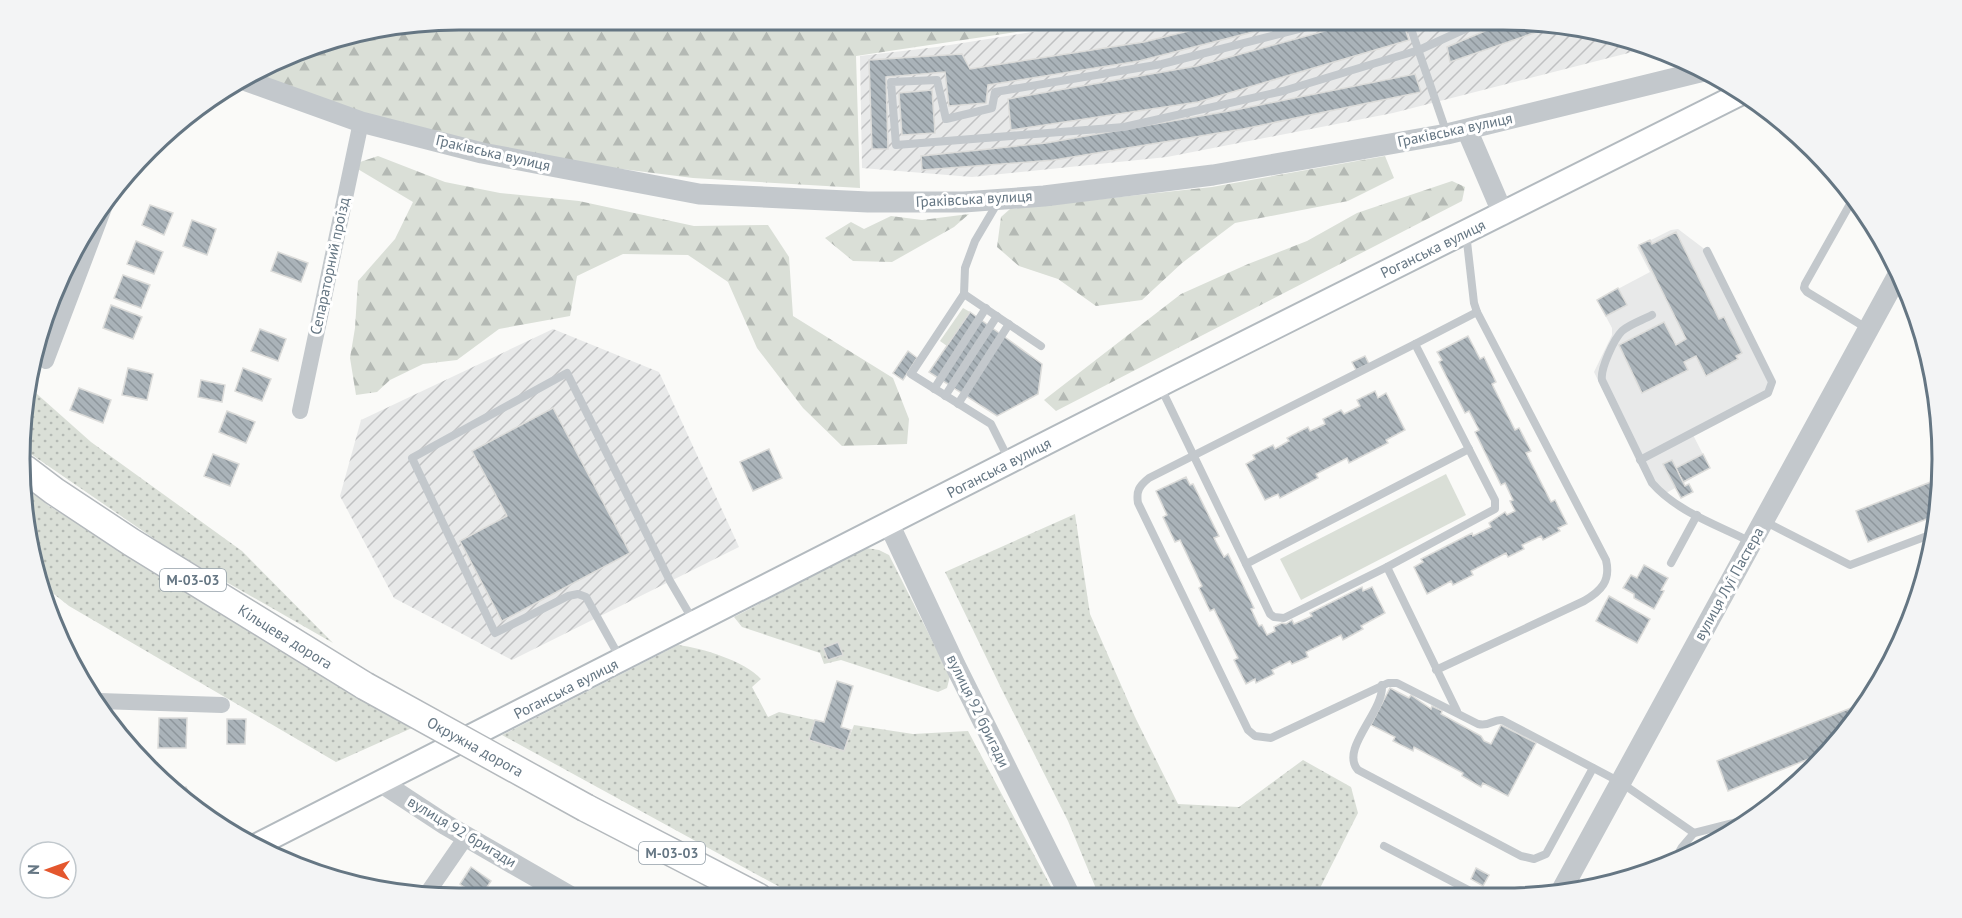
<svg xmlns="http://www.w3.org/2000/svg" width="1962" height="918" font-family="'PT Sans',sans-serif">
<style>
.built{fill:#e8e9e9}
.industrial{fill:url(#industrial-furrows)}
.grass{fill:url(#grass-dots)}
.forest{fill:url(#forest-firs)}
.park{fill:#dadfd7}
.building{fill:url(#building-back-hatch);stroke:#dcdcda;stroke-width:1.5}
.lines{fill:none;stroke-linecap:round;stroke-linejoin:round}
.secondary-casing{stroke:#b3babf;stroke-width:26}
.trunk-casing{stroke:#b4b9bd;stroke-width:30}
.service{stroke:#c3c8cc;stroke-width:8}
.minor{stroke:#c3c8cc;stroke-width:16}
.tertiary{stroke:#c3c8cc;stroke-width:21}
.secondary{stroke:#fff;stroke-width:22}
.trunk{stroke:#fff;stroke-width:27}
.trunk-bridge-casing{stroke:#b4b9bd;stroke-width:30;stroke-linecap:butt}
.trunk-bridge{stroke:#fff;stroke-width:27}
.labels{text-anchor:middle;stroke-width:6;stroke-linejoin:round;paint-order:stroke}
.shield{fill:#fff;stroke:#939fa8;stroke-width:1.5}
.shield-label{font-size:14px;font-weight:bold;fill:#657683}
.street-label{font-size:15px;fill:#657683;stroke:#fff}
.rim{fill:none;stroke:#657683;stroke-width:3}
</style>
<defs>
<pattern id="industrial-furrows" width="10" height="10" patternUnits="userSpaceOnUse" patternTransform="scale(1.5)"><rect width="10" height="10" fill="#e8e9e9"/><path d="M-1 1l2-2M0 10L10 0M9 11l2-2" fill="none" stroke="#c0c1c2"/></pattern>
<pattern id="grass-dots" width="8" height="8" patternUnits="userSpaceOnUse" patternTransform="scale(1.5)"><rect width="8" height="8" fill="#dadfd7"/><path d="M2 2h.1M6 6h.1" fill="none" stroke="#b4b9b4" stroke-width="1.8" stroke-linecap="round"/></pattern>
<pattern id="forest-firs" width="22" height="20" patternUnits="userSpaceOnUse" patternTransform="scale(1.5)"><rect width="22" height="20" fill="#dadfd7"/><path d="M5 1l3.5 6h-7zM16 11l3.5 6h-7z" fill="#b4b9b4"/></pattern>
<pattern id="building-back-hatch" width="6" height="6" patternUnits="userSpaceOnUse" patternTransform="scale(1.5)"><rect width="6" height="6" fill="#aab3b9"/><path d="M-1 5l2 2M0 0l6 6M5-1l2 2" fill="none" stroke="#8e969c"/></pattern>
</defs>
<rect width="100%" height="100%" fill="#fafaf8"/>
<path class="built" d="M1678 229 1707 251 1771 388 1692 433 1710 468 1661 496 1639 463 1594 372 1612 335V328L1597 300 1650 272 1637 247 1671 230Z"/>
<g class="industrial">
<path d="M1108 20H1503L1589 28 1652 47 1393 113 1167 157 972 177 862 168 860 56 937 47Z"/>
<path d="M553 329 659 372 739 547 512 660 394 598 340 496 361 420Z"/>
</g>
<g class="grass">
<path d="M28 386 91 442 242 551 333 643 172 551 25 450Z"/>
<path d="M24 486 49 506 412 728 336 762 69 606 45 587 23 516Z"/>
<path d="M1075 514 1090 614 1135 717 1178 804 1239 807 1303 760 1351 787 1358 813 1316 896H1099L1068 821 1002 690 945 572Z"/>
<path d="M866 548 879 550 889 555 950 676 947 688 938 692 841 660 824 664 820 653 742 627 734 617Z"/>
<path d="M678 645C702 648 745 661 761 679L752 687 768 717 779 712 815 720 809 740 844 751 854 725 913 734 968 731 1056 896 798 897 502 735Z"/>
</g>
<g class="forest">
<path d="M459 20H1036V29L856 56 860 188 693 178 582 164 455 139 340 109 253 77 317 43Z"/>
<path d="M378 156 445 182 500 193 579 201 694 226 768 225 789 257 793 316 893 378 909 419 907 444 842 446 803 408 757 348 728 282 688 255 623 254 577 276 570 316 499 329 457 360 423 364 390 380 377 392 356 395 350 358 355 328 358 281 395 239 413 202 351 165Z"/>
<path d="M1385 156 1394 178 1348 201 1235 223 1182 263 1142 300 1096 306 1058 279 1019 266 997 247 1001 217 1010 209 1212 187Z"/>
<path d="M1452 181 1465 187 1462 201 1056 411 1044 400 1181 294 1248 264 1307 241 1357 213Z"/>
<path d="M969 214 954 227 892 262 853 261 825 238 851 222 864 229 891 216 922 220Z"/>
</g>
<g class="park">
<path d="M963 308 970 312 947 346 940 341Z"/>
<path d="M1446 474 1466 515 1301 600 1280 559Z"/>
</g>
<g class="building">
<path d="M1233 20H1300L1139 61 988 85 986 103 949 106 945 72 886 77 888 149H872L869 60 962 54 970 69 1144 42Z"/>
<path d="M1365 20H1402L1409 40 1198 102 1011 130 1008 99 1197 66Z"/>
<path d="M1425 20H1455L1430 31Z"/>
<path d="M1511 20 1557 25 1450 62 1447 47Z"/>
<path d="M1415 74 1421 92 1243 129 1054 160 922 170 921 156 1046 143 1235 110Z"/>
<path d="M932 90 935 133 902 135 899 93Z"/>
<path d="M150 205 173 213 164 235 142 225Z"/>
<path d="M192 220 216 229 207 255 183 246Z"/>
<path d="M1676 232 1719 319 1724 317 1742 353 1736 356 1738 359 1706 376 1696 356 1684 362 1688 370 1642 393 1619 345 1664 322 1676 345 1686 339 1639 245 1650 240 1652 244Z"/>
<path d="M136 241 163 252 154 274 127 264Z"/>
<path d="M278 252 308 263 301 282 271 271Z"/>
<path d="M123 275 150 285 141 308 114 298Z"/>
<path d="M58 281 73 286 67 303 51 298Z"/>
<path d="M1618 288 1627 305 1606 316 1597 300Z"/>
<path d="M111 305 142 317 133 339 103 328Z"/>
<path d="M970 312 1042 364 1038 394 997 416 929 372Z"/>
<path d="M44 322 57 327 51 343 39 338Z"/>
<path d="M260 329 286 339 278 361 251 351Z"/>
<path d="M1468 336 1480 359 1484 357 1496 382 1492 384 1515 430 1519 428 1531 451 1526 453 1551 502 1555 500 1567 524 1558 528 1560 531 1543 540 1541 536 1522 545 1524 549 1508 557 1506 553 1471 571 1473 575 1453 585 1451 581 1427 594 1414 567 1423 562 1421 559 1472 533 1473 536 1491 527 1489 523 1505 512 1507 515 1515 511 1510 501 1513 500 1505 483 1501 485 1475 432 1479 430 1469 411 1465 413 1439 362 1442 360 1437 352Z"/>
<path d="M908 351 917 358 903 380 893 373Z"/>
<path d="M1365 356 1369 364 1356 370 1352 362Z"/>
<path d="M128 368 153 374 147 400 122 395Z"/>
<path d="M243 368 271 379 262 401 235 391Z"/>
<path d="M201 380 225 385 222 402 198 397Z"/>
<path d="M79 388 111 400 103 423 70 410Z"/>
<path d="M1375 391 1378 398 1386 393 1405 430 1386 440 1388 443 1349 463 1347 458 1316 474 1318 478 1280 498 1278 494 1265 500 1246 464 1255 459 1253 455 1273 445 1275 449 1289 441 1287 438 1308 427 1310 431 1325 424 1323 419 1341 410 1344 414 1360 406 1357 400Z"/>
<path d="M553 408 630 553 502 621 460 541 507 516 472 451Z"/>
<path d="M227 411 255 422 246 443 219 432Z"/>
<path d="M769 449 782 478 753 491 740 462Z"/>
<path d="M213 454 239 464 230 486 204 476Z"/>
<path d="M1703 454 1710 468 1683 482 1676 468Z"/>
<path d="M1672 460 1685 486 1689 484 1693 492 1681 498 1663 464Z"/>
<path d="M1186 477 1190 485 1193 484 1219 536 1214 538 1224 557 1228 554 1254 608 1251 609 1259 626 1262 625 1267 635 1275 631 1274 627 1282 623 1286 624 1292 620 1294 624 1312 616 1310 613 1362 587 1363 591 1372 587 1385 613 1361 626 1363 629 1343 640 1341 635 1306 652 1308 657 1292 664 1290 661 1272 670 1274 674 1256 683 1255 679 1246 684 1234 660 1238 658 1214 609 1210 611 1199 588 1202 586 1180 540 1175 542 1163 517 1167 515 1156 491Z"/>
<path d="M1941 478 1937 515 1868 542 1856 511Z"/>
<path d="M1644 565 1668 578 1661 590 1664 591 1654 609 1634 598V594L1623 588 1631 575 1637 578Z"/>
<path d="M1609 596 1650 619 1637 643 1596 621Z"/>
<path d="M838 642 843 655 828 660 823 648Z"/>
<path d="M837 681 853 686 841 727 851 730 844 751 809 740 815 720 824 722Z"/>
<path d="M1390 688 1409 698 1411 695 1431 709 1432 706 1442 711 1441 714 1481 736 1484 741 1491 744 1501 725 1536 743 1508 796 1483 783 1481 787 1462 776 1463 773 1414 747 1413 751 1393 741 1395 737 1371 725Z"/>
<path d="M1866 702 1852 726 1826 752 1728 791 1717 761Z"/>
<path d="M159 718H187L186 748H158Z"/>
<path d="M227 719H246L245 744H227Z"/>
<path d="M186 787 198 810H197L175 792Z"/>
<path d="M471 867 491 881 480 898 460 884Z"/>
<path d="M1476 868 1489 875 1483 886 1471 879Z"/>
</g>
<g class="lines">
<g class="secondary-casing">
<path id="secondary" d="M255 846 1170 380 1744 92"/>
</g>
<g class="trunk-casing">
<g id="trunk">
<path d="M25 469 54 491 131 542 365 686"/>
<path d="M586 808 758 897"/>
</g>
</g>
<g class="service">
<path d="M1334 20 1162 64 995 92 992 108 946 119 937 80 891 82 896 145 1124 127 1283 91 1419 50 1485 20"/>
<path d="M1408 20 1447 134"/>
<path d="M1854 197 1805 284 1804 288 1807 292 1868 329"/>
<path d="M998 202 975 241 965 268 964 294 911 374 991 424 1010 462"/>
<path d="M1466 233 1474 303 1477 312"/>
<path d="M1893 285 1910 294"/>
<path d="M964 294 1041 346"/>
<path d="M1652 315C1643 320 1630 324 1622 331 1614 339 1600 369 1602 380L1652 483C1677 512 1718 525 1751 542"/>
<path d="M1415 344 1149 478C1139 486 1136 491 1138 503L1248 730 1255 736 1271 738 1388 683H1397L1478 724C1490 727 1493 719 1502 720L1620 782 1694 833 1753 818"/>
<path d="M1160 386 1246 564"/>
<path d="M934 389 986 308"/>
<path d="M945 396 997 316"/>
<path d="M958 404 1009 324"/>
<path d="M1640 460 1768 393 1772 382 1707 251"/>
<path d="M1764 521 1850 565 1935 533"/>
<path d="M1671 563 1697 515"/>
<path d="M1387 567 1284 618 1274 617 1270 614 1246 564 1469 449"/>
<path d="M620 658 586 597 578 594 568 596 495 633 412 458 567 373 670 581 694 622"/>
<path d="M1436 670 1584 601C1601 591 1611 581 1606 560L1477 312 1415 344 1495 500V509L1387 567 1457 711"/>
<path d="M1382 685C1384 712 1339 749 1358 770L1521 856 1534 859 1546 854 1593 768"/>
<path d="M1384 846 1478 895"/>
<path d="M1672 864 1682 847 1694 833"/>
</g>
<g class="minor">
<path d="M46 361 107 200"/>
<path d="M300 411 361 122"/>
<path d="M99 701 222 705"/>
<path d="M426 895 466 837"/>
</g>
<g class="tertiary">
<path d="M247 81 361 122 482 153 699 194 868 202H964L1044 196 1213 175 1447 134 1704 71"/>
<path d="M1467 130 1503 214"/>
<path d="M889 524 955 665 1070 896"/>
<path d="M382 783 446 825 573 898"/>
<path d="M1559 895 1899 273"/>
</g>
<use href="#secondary" class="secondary"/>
<use href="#trunk" class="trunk"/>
<g class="trunk-bridge-casing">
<path id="trunk-bridge" d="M365 686 586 808"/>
</g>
<use href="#trunk-bridge" class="trunk-bridge"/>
</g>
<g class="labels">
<g class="shield">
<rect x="160" y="569" width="66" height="22" rx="4.5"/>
<rect x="639" y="842" width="66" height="22" rx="4.5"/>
</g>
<g class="shield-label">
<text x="193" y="585">М-03-03</text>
<text x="672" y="858">М-03-03</text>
</g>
<g class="street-label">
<text transform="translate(1455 130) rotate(-12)" y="5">Граківська вулиця</text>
<text transform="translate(493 153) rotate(13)" y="5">Граківська вулиця</text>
<text transform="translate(974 199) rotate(-3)" y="5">Граківська вулиця</text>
<text transform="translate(1433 249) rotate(-26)" y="5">Роганська вулиця</text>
<text transform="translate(330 266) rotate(-78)" y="5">Сепараторний проїзд</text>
<text transform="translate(999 468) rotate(-27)" y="5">Роганська вулиця</text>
<text transform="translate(1729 584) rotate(-61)" y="5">вулиця Луї Пастера</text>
<text transform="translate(285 637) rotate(32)" y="5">Кільцева дорога</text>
<text transform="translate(566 689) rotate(-27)" y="5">Роганська вулиця</text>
<text transform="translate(978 711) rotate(64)" y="5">вулиця 92 бригади</text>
<text transform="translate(475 747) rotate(29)" y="5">Окружна дорога</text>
<text transform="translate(462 832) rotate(31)" y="5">вулиця 92 бригади</text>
</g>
</g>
<path d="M0 0H1962V918H0ZM459 30H1503A429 429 0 0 1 1932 459V459A429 429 0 0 1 1503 888H459A429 429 0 0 1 30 459V459A429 429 0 0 1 459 30Z" fill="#f3f4f5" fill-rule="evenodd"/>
<path class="rim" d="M459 30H1503A429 429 0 0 1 1932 459V459A429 429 0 0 1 1503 888H459A429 429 0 0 1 30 459V459A429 429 0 0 1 459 30Z"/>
<g transform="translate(48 870) rotate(271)"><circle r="28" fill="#ffffff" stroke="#c1c8cd" stroke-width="1.5"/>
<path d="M0-4.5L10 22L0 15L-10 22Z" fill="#e4572e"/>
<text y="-9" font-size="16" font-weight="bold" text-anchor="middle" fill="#657683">N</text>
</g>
</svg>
